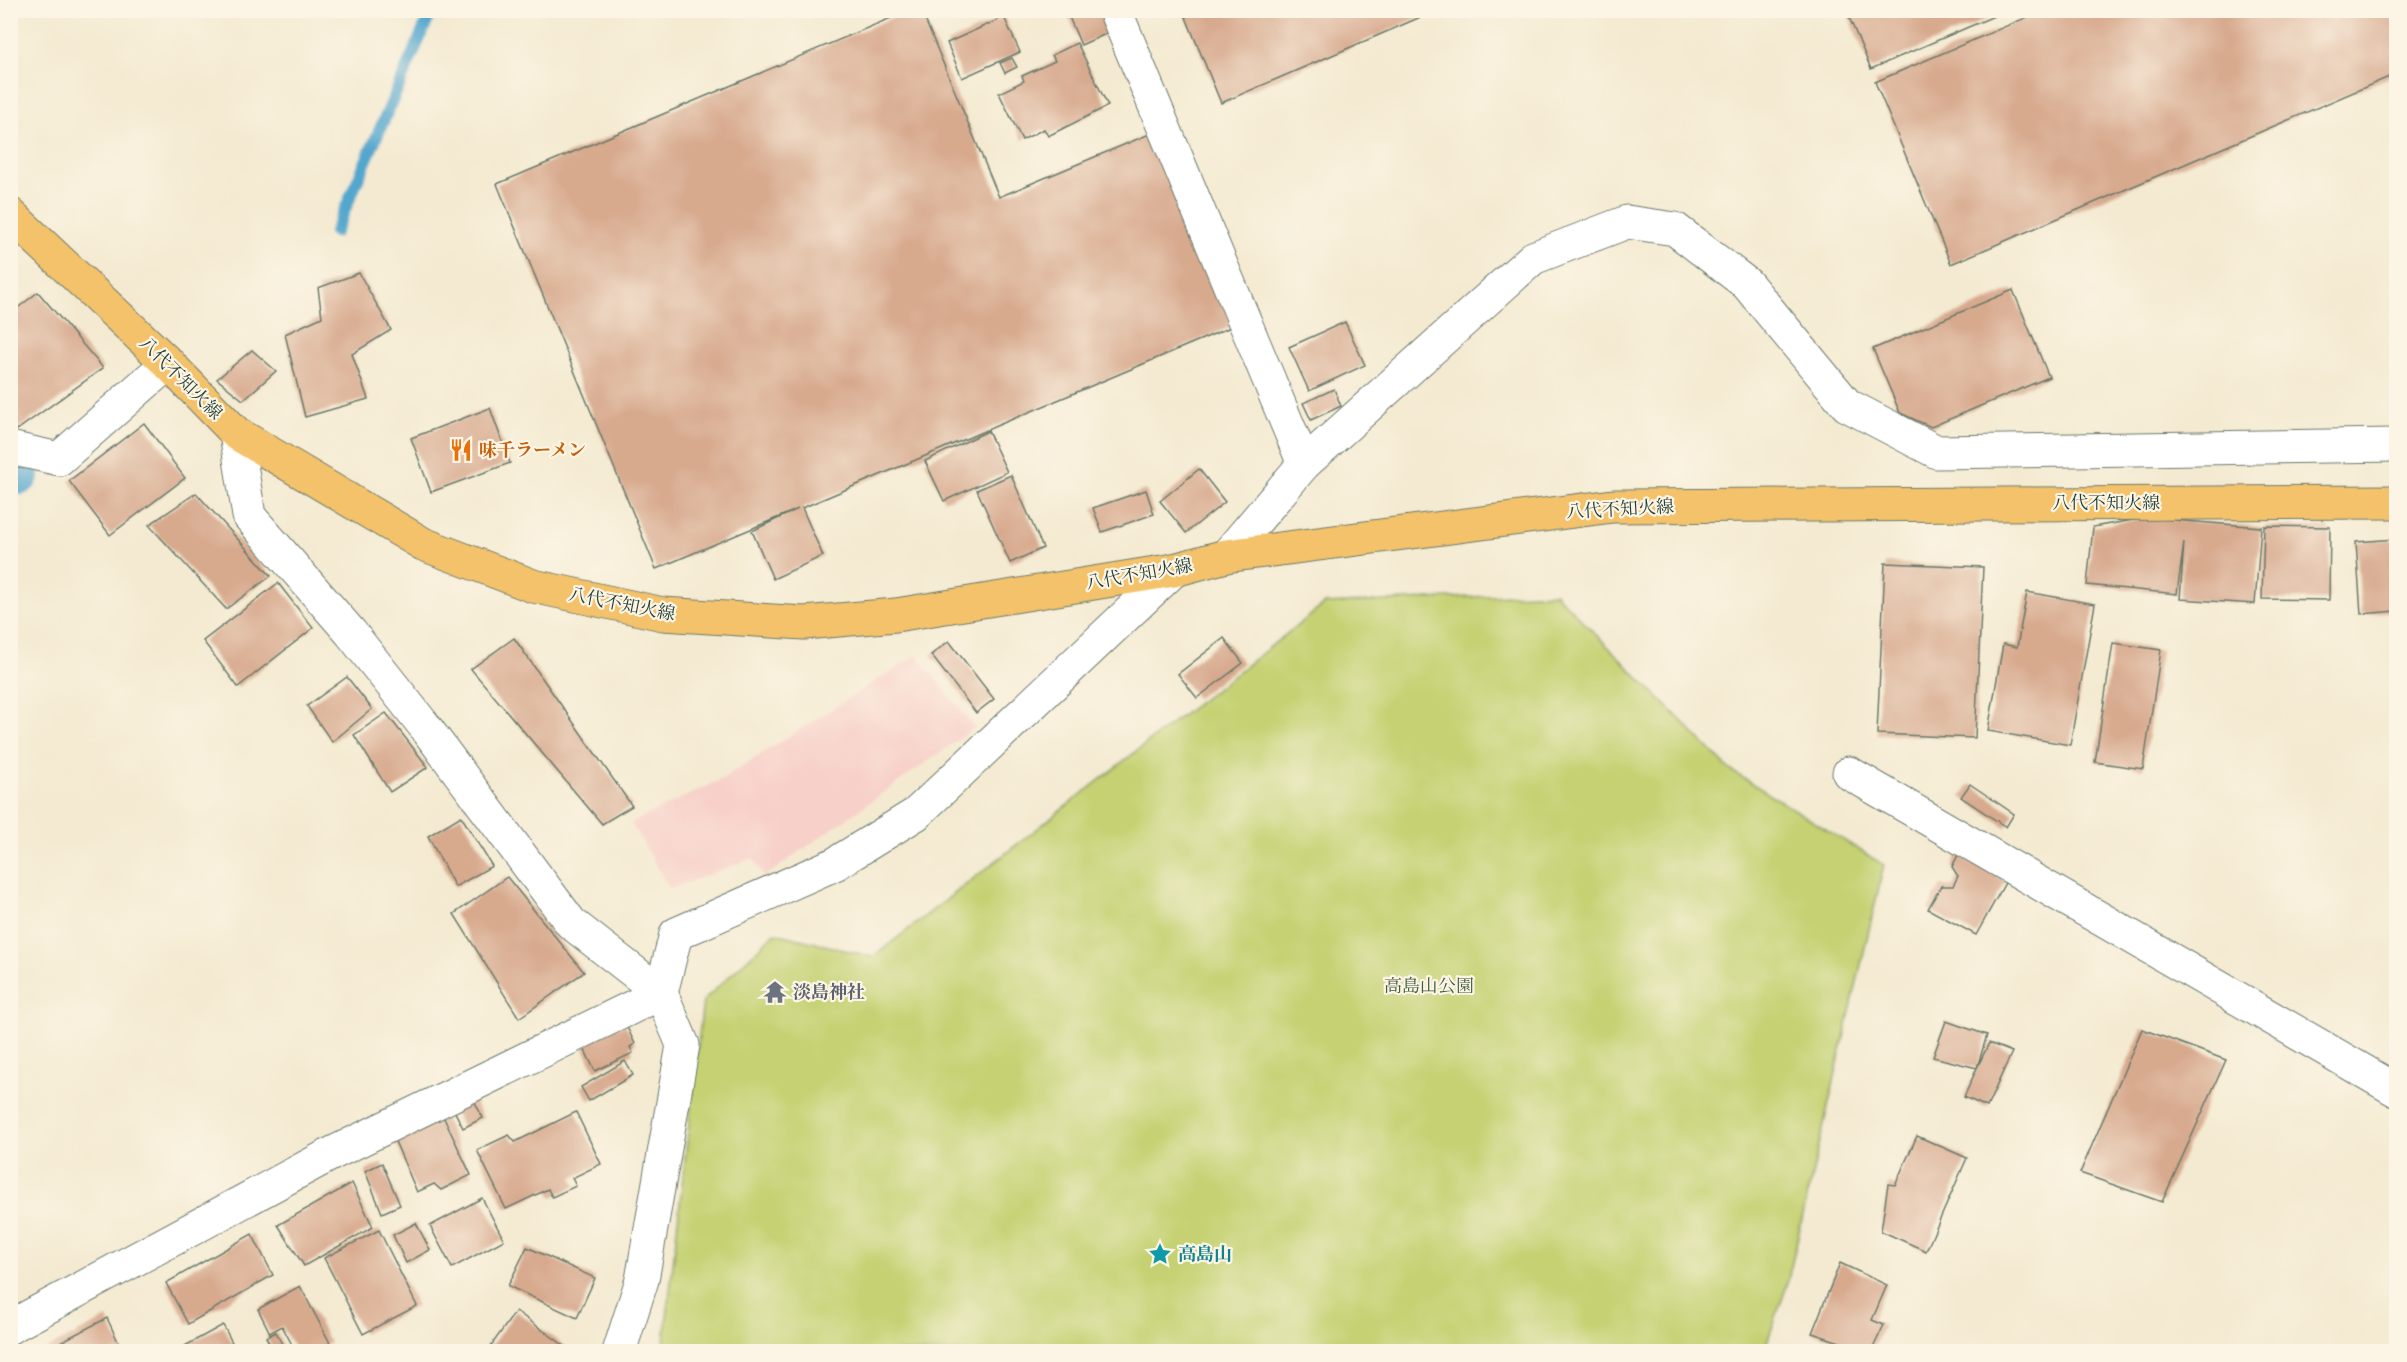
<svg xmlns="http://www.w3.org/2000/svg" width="2407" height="1362" font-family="'Old Standard TT','Noto Serif JP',serif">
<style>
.built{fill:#f7d0c9}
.green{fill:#c5d172;stroke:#728753;stroke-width:1.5}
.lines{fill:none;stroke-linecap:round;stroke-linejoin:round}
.stream{stroke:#52a6ce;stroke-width:12}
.canal{stroke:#52a6ce;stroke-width:40}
.building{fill:#d7a98d}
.minor-casing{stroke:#6a7a6b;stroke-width:35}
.major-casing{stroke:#6a7a6b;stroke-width:35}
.minor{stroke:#fff;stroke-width:33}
.major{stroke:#f4c26a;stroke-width:33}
.labels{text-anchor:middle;stroke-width:4.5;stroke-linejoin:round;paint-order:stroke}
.street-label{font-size:18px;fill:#1f3d34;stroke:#fcf5e5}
.food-label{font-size:18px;font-weight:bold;fill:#c56008;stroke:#fcf5e5;text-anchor:start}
.park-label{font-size:18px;fill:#405b40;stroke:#fcf5e5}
.worship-label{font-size:18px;font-weight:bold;fill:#5b616d;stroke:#fcf5e5;text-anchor:start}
.culture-label{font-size:18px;font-weight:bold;fill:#0d838f;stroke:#fcf5e5;text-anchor:start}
</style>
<rect width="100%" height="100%" fill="#fcf5e5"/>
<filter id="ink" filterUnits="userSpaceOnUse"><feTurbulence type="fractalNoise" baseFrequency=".0167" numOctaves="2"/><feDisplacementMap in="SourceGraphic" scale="12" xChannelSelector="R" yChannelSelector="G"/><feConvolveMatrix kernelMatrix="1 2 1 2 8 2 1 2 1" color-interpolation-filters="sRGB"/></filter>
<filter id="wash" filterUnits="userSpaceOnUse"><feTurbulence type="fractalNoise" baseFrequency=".008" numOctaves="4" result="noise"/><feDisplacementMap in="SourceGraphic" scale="24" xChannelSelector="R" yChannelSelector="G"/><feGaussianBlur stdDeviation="1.35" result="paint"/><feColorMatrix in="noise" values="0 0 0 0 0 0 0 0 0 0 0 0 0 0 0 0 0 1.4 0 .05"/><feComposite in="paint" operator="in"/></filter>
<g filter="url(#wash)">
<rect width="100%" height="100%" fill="#f4ead1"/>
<path class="built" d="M917 655 975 728 764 877 753 858 670 889 631 823 722 779Z"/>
<path class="green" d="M1555 593 1730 770 1884 865 1786 1288 1764 1351 663 1352 703 1001 775 933 873 957 1325 604Z"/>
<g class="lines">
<path class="stream" d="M335 232 432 10"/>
<path class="canal" d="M10 474 19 475"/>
</g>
<g id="blocks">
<g class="building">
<path d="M910 10H921L999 197 1152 133 1233 326 802 508 823 556 773 579 752 531 798 509 656 569 497 184Z"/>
<path d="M1066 10H1109L1117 29 1081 45Z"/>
<path d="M1183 10H1437L1221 103Z"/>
<path d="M1846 10H2008L1871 69Z"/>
<path d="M2044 10H2396V74L1951 264 1875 82Z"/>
<path d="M1004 17 1020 52 962 78 947 43Z"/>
<path d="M1077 43 1108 106 1048 136 1044 129 1022 140 999 93 1024 81 1022 76 1055 61 1052 55Z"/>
<path d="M1012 58 1017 67 1005 73 1000 63Z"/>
<path d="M359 273 391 330 352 354 368 399 305 417 285 334 322 317 318 288Z"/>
<path d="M2013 290 2049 377 1931 427 1900 413 1873 349Z"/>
<path d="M38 292 103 368 17 430 10 424V314Z"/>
<path d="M1345 322 1365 365 1309 391 1289 347Z"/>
<path d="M252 350 276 371 243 400 217 379Z"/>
<path d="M1334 389 1341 406 1311 420 1303 403Z"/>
<path d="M490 408 510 463 431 492 411 438Z"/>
<path d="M144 423 185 478 110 535 69 481Z"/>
<path d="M988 431 1007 472 944 501 925 461Z"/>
<path d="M1199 469 1225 502 1186 533 1160 501Z"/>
<path d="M1011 475 1043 548 1010 563 977 490Z"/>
<path d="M1146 490 1154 514 1102 532 1093 508Z"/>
<path d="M196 493 271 576 226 609 149 525Z"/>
<path d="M2145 518 2261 527 2255 604 2180 599 2184 542 2177 594 2087 585 2093 527Z"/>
<path d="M2264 526 2330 527 2329 600 2262 599Z"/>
<path d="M2396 539V611L2361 614 2356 542Z"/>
<path d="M1885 563 1983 567 1975 738 1877 734Z"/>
<path d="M278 583 313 628 238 687 203 641Z"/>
<path d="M2027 592 2095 604 2070 745 1988 731 2003 644 2017 647Z"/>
<path d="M514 638 632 806 602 824 471 669Z"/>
<path d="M1224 638 1243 663 1197 698 1178 674Z"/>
<path d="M949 641 994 699 976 713 931 655Z"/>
<path d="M2113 643 2161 650 2143 769 2095 762Z"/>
<path d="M347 677 372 709 332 742 307 706Z"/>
<path d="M386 713 428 767 390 792 354 735Z"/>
<path d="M1970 784 2014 814 2006 827 1961 797Z"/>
<path d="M461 816 492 866 455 887 428 836Z"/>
<path d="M1958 855 2006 881 1976 935 1928 909 1941 886H1953L1958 876 1952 867Z"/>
<path d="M507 877 584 972 519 1018 454 914Z"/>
<path d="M1946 1021 1987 1035 1977 1068 1989 1043 2012 1052 1987 1107 1964 1097 1977 1068 1933 1057Z"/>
<path d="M626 1025 635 1044 630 1047 633 1053 595 1071 578 1036Z"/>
<path d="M2142 1029 2226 1060 2162 1202 2080 1173Z"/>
<path d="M625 1061 633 1075 589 1101 581 1087Z"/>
<path d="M470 1093 483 1118 463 1128 451 1104Z"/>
<path d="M576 1112 601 1164 572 1178 576 1186 552 1197 548 1189 506 1209 477 1150 509 1135 515 1142Z"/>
<path d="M443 1116 471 1175 441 1190 434 1184 417 1192 394 1139Z"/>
<path d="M1917 1136 1967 1158 1926 1251 1881 1231 1888 1184 1895 1185Z"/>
<path d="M382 1163 400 1205 382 1213 365 1171Z"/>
<path d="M352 1183 373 1227 304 1266 278 1225Z"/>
<path d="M482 1198 504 1240 452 1268 430 1226Z"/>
<path d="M416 1223 430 1250 406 1263 393 1235Z"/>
<path d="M379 1230 417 1306 363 1334 324 1258Z"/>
<path d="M252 1234 273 1275 188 1324 166 1283Z"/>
<path d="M527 1247 595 1278 577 1318 508 1286Z"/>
<path d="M1840 1263 1887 1285 1872 1320 1884 1325 1871 1352H1849L1852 1346 1812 1333Z"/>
<path d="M300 1286 330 1343 314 1352H296L282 1326 270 1333 258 1309Z"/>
<path d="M516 1311 573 1352H496L490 1347Z"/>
<path d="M107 1318 123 1352H41Z"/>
<path d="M223 1325 237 1352H174Z"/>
<path d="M276 1332 286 1352H274L266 1337Z"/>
</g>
</g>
</g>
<g filter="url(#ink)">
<use href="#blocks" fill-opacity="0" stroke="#6a7a6b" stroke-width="1.5"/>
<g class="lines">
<g class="minor-casing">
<g id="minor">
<path d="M1115 10 1304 464"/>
<path d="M236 433 249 516 351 633 426 728 571 923 661 993 683 1045 642 1280 619 1352"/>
<path d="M10 448 59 459 168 363"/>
<path d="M1226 556 1304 464 1533 258 1627 222 1675 229 1747 284 1847 405 1937 452 2396 445"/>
<path d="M1849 773 2396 1090"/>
<path d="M661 993 676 934 835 864 916 814 1174 570"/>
<path d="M10 1327 331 1154 661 993"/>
</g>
</g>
<g class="major-casing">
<path id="major" d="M10 214 168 363 236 433 423 544 533 586 663 614 804 623 896 615 1174 570 1226 556 1613 506 2396 502"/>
</g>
<use href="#minor" class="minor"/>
<use href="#major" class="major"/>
</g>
</g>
<defs>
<g id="restaurant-bare" transform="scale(1.8)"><path d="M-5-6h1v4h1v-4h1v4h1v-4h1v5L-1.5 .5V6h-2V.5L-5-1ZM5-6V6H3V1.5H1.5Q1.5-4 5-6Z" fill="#e8710a" stroke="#fcf5e5" stroke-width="2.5" paint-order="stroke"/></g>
<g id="temple-bare" transform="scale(1.8)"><path d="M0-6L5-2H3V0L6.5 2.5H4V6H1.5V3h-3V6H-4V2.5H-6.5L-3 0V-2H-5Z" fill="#6b7280" stroke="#fcf5e5" stroke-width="2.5" paint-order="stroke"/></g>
<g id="sight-bare" transform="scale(1.8)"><path d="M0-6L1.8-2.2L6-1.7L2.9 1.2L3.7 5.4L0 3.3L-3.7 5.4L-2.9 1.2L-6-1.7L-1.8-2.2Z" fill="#0f9aa8" stroke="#fcf5e5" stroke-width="2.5" paint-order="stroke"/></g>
</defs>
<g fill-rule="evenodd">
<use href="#restaurant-bare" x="461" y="450"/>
<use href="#temple-bare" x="775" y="992"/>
<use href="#sight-bare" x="1160" y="1254"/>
</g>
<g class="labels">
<g class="street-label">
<text transform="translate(181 378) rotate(45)" y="6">八代不知火線</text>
<text x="2106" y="509">八代不知火線</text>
<text transform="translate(1620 509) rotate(-3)" y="6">八代不知火線</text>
<text transform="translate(1139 574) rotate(-10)" y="6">八代不知火線</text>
<text transform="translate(622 604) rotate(11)" y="6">八代不知火線</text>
</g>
<g class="food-label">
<text x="479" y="456">味千ラーメン</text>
</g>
<g class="park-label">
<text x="1429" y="992">高島山公園</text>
</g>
<g class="worship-label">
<text x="793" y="998">淡島神社</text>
</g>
<g class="culture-label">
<text x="1178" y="1260">高島山</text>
</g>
</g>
<rect width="2407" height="1362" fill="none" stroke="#fcf5e5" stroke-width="36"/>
</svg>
